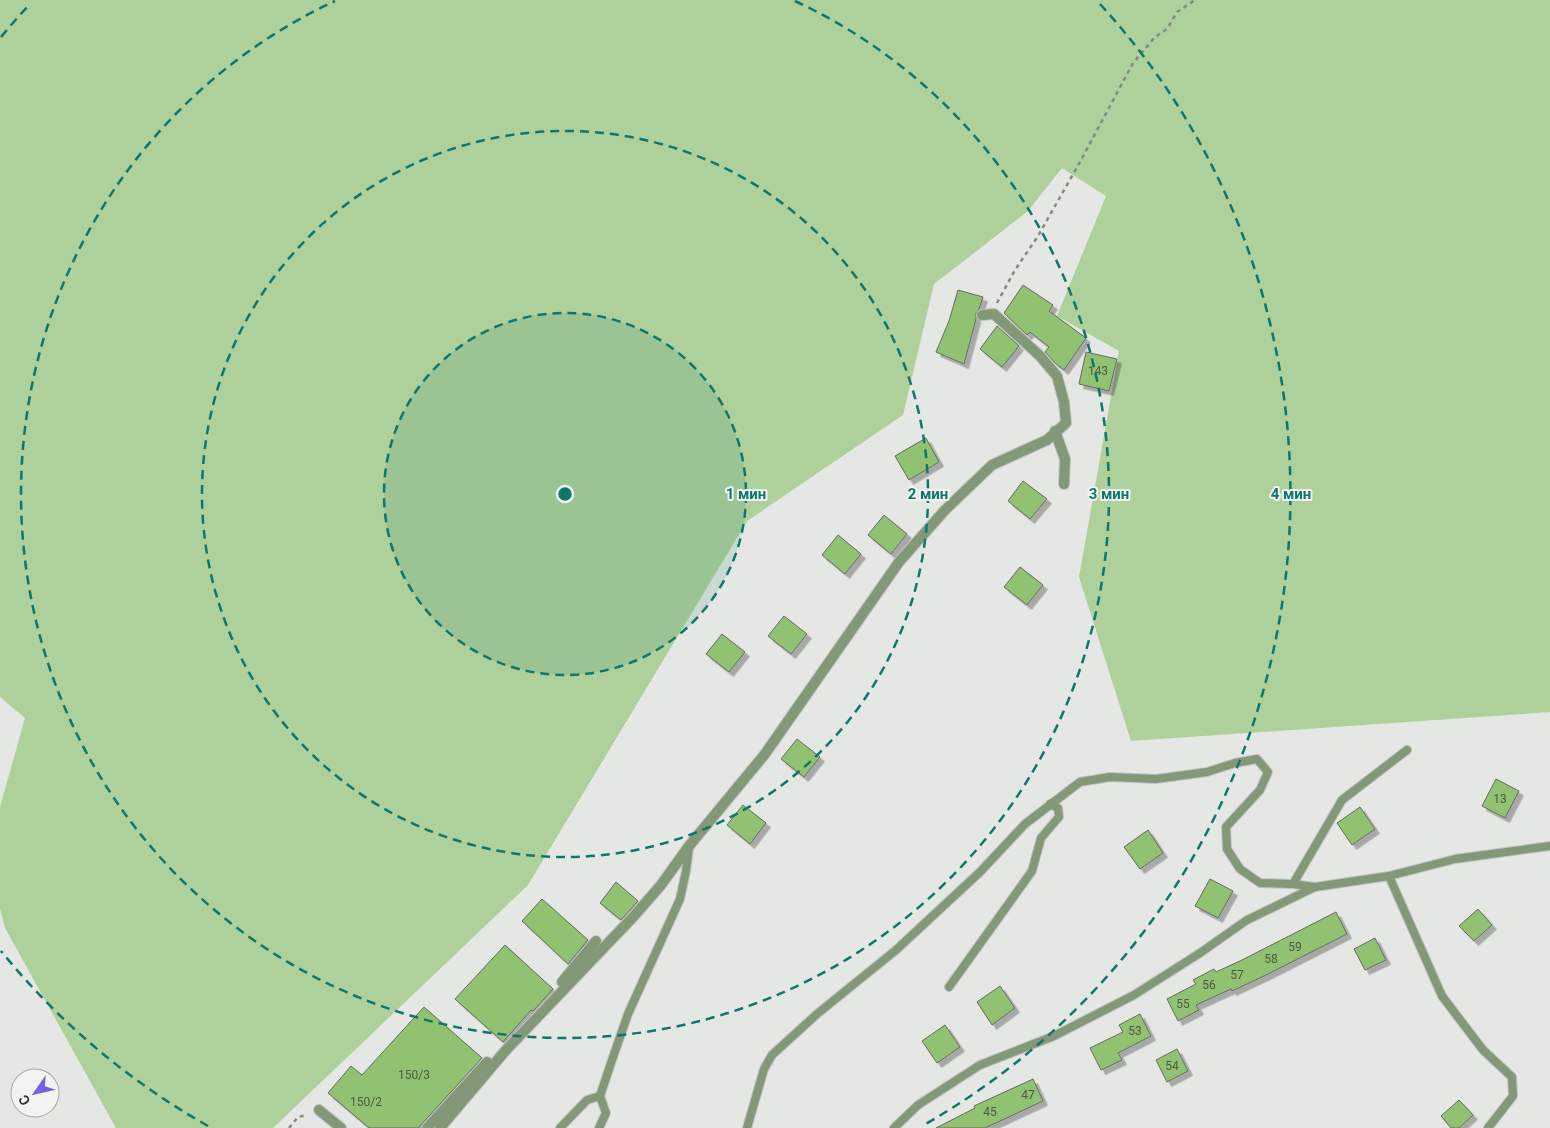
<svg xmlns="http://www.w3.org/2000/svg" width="1550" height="1128" font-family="Roboto,sans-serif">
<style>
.green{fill:#aed09a}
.building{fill:#91c271;stroke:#666965;filter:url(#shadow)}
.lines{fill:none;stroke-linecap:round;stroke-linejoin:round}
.service-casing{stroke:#c1c4c0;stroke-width:10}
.minor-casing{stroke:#c1c4c0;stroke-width:12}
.path{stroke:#868885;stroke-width:2.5;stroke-dasharray:4 4;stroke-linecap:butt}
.service{stroke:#839877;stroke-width:8}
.minor{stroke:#839877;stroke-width:10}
.ring{fill:none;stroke:#0f766e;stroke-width:2.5;stroke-dasharray:9 6}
.labels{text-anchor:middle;stroke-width:4;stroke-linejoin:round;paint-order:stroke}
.number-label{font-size:12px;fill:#4c5943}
.centre{fill:#0f766e;stroke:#f2f4f0;stroke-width:2.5}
.ring-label{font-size:15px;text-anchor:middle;font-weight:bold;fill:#0f766e;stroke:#f2f4f0;stroke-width:4;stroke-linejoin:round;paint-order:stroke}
</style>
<defs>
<filter id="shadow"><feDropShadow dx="4.5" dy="4.5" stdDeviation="0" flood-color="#0004"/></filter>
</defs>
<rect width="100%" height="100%" fill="#e4e7e3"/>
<path class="green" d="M0 0H1550V712L1131 741 1079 577 1119 351 1057 316 1106 196 1062 168 1028 211 934 284 903 415 747 521 528 885 273 1128H116L5 928 0 909V807L25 718 0 697Z"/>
<g class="building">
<path d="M1023 285 1053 305 1049 311 1086 338 1064 370 1055 363 1045 352 1049 347 1030 332 1027 335 1004 313Z"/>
<path d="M958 290 983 297 979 309 976 313V319L964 364 936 352 949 321Z"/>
<path d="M997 326 1019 346 1002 367 980 349Z"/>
<path d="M1086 352 1117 359 1109 391 1079 384Z"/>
<path d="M926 438 939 462 909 480 895 456Z"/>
<path d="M1023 481 1047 499 1030 519 1008 501Z"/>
<path d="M884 515 907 534 891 554 868 535Z"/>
<path d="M838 535 861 554 845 574 822 555Z"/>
<path d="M1020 567 1043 585 1027 605 1004 587Z"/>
<path d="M784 616 807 634 791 654 768 636Z"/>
<path d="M722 634 745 652 729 672 706 654Z"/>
<path d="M797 739 820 757 804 777 781 759Z"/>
<path d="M1496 779 1519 791 1505 818 1482 806Z"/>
<path d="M743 805 766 823 750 844 727 825Z"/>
<path d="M1360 807 1375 829 1352 845 1337 823Z"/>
<path d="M1148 830 1163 853 1140 869 1124 847Z"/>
<path d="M1210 879 1233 891 1218 918 1195 906Z"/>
<path d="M616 882 638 901 621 920 600 903Z"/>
<path d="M542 899 588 940 568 964 522 921Z"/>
<path d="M1478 909 1492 925 1474 941 1459 926Z"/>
<path d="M1336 912 1347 934 1266 975 1232 991 1231 989 1196 1005 1199 1010 1178 1021 1167 999 1196 984 1193 980 1214 969 1216 972 1242 960Z"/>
<path d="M1375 938 1386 960 1365 970 1354 949Z"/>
<path d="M505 945 553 989 533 1011 531 1010 503 1042 455 999Z"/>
<path d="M1000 986 1015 1008 992 1025 977 1002Z"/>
<path d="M424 1007 482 1058 418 1128H369L328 1093 351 1066 362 1075Z"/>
<path d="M1140 1014 1151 1036 1118 1053 1122 1060 1101 1070 1090 1048 1123 1032 1119 1025Z"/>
<path d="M945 1025 960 1047 937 1063 922 1041Z"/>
<path d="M1177 1049 1188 1071 1167 1082 1156 1060Z"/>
<path d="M1033 1079 1043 1101 985 1128H936L975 1108 974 1106Z"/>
<path d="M1459 1100 1473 1115 1459 1128H1451L1441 1116Z"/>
</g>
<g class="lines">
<g class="service-casing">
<g id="service">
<path d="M1389 876 1442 996 1483 1050 1512 1077 1513 1096 1488 1128"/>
<path d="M1293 884 1342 800 1407 750"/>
<path d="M949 987 1032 871 1041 838 1059 817 1058 808 1050 804"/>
<path d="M560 1128 587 1100 600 1096"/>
<path d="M599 1128 606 1113 600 1096 611 1063 628 1014 680 899 686 871 689 848"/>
<path d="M747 1128 764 1069 772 1055 817 1014 896 950 980 872 1025 824 1080 782 1110 777 1156 779 1207 772 1235 763 1257 759 1268 772 1260 790 1226 827 1227 849 1240 869 1260 883 1293 884 1315 887"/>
<path d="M894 1128 918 1105 980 1065 1054 1036 1134 995 1200 953 1247 920 1315 887 1389 876 1455 859 1550 846"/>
</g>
</g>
<g class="minor-casing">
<g id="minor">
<path d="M1055 431 1065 459 1064 484"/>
<path d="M562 982 596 941"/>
<path d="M319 1110 341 1128"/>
<path d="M427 1128 487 1062"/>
<path d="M440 1128 506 1050 634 916 661 885 689 846 765 754 899 562 945 510 992 465 1047 440 1066 423 1064 402 1057 376 1040 356 994 314 982 315"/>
</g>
</g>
<g class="path">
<path d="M997 303 1015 270 1038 236 1080 162 1133 63 1155 37 1167 29 1177 12 1195 0"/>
<path d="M289 1128 298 1117 307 1115"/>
</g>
<use href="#service" class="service"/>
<use href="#minor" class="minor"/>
</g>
<circle cx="565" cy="494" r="181" fill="#0f766e" fill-opacity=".12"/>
<g class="ring">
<circle cx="565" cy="494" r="181"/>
<circle cx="565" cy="494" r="363"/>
<path d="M795 1A544 544 0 1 1 335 1"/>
<path d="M208 1126A726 726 0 0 1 1 951M1 37A726 726 0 0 1 30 4M1100 4A726 726 0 0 1 922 1126"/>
</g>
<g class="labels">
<g class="number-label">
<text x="1098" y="375">143</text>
<text x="1500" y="803">13</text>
<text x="1295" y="951">59</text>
<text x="1271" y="963">58</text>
<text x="1237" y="979">57</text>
<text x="1209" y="989">56</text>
<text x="1183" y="1008">55</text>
<text x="1135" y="1035">53</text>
<text x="1172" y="1070">54</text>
<text x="414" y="1079">150/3</text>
<text x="1028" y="1099">47</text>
<text x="366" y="1106">150/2</text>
<text x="990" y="1116">45</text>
</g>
</g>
<circle cx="565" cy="494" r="8" class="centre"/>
<g class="ring-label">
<text x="746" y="499">1 мин</text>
<text x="928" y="499">2 мин</text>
<text x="1109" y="499">3 мин</text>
<text x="1291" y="499">4 мин</text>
</g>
<g transform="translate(35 1093) rotate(236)"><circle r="24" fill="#f2f4f0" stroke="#a6a8a5"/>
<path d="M0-4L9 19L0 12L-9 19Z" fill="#7164de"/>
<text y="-8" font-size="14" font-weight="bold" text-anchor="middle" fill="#353634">С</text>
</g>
</svg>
